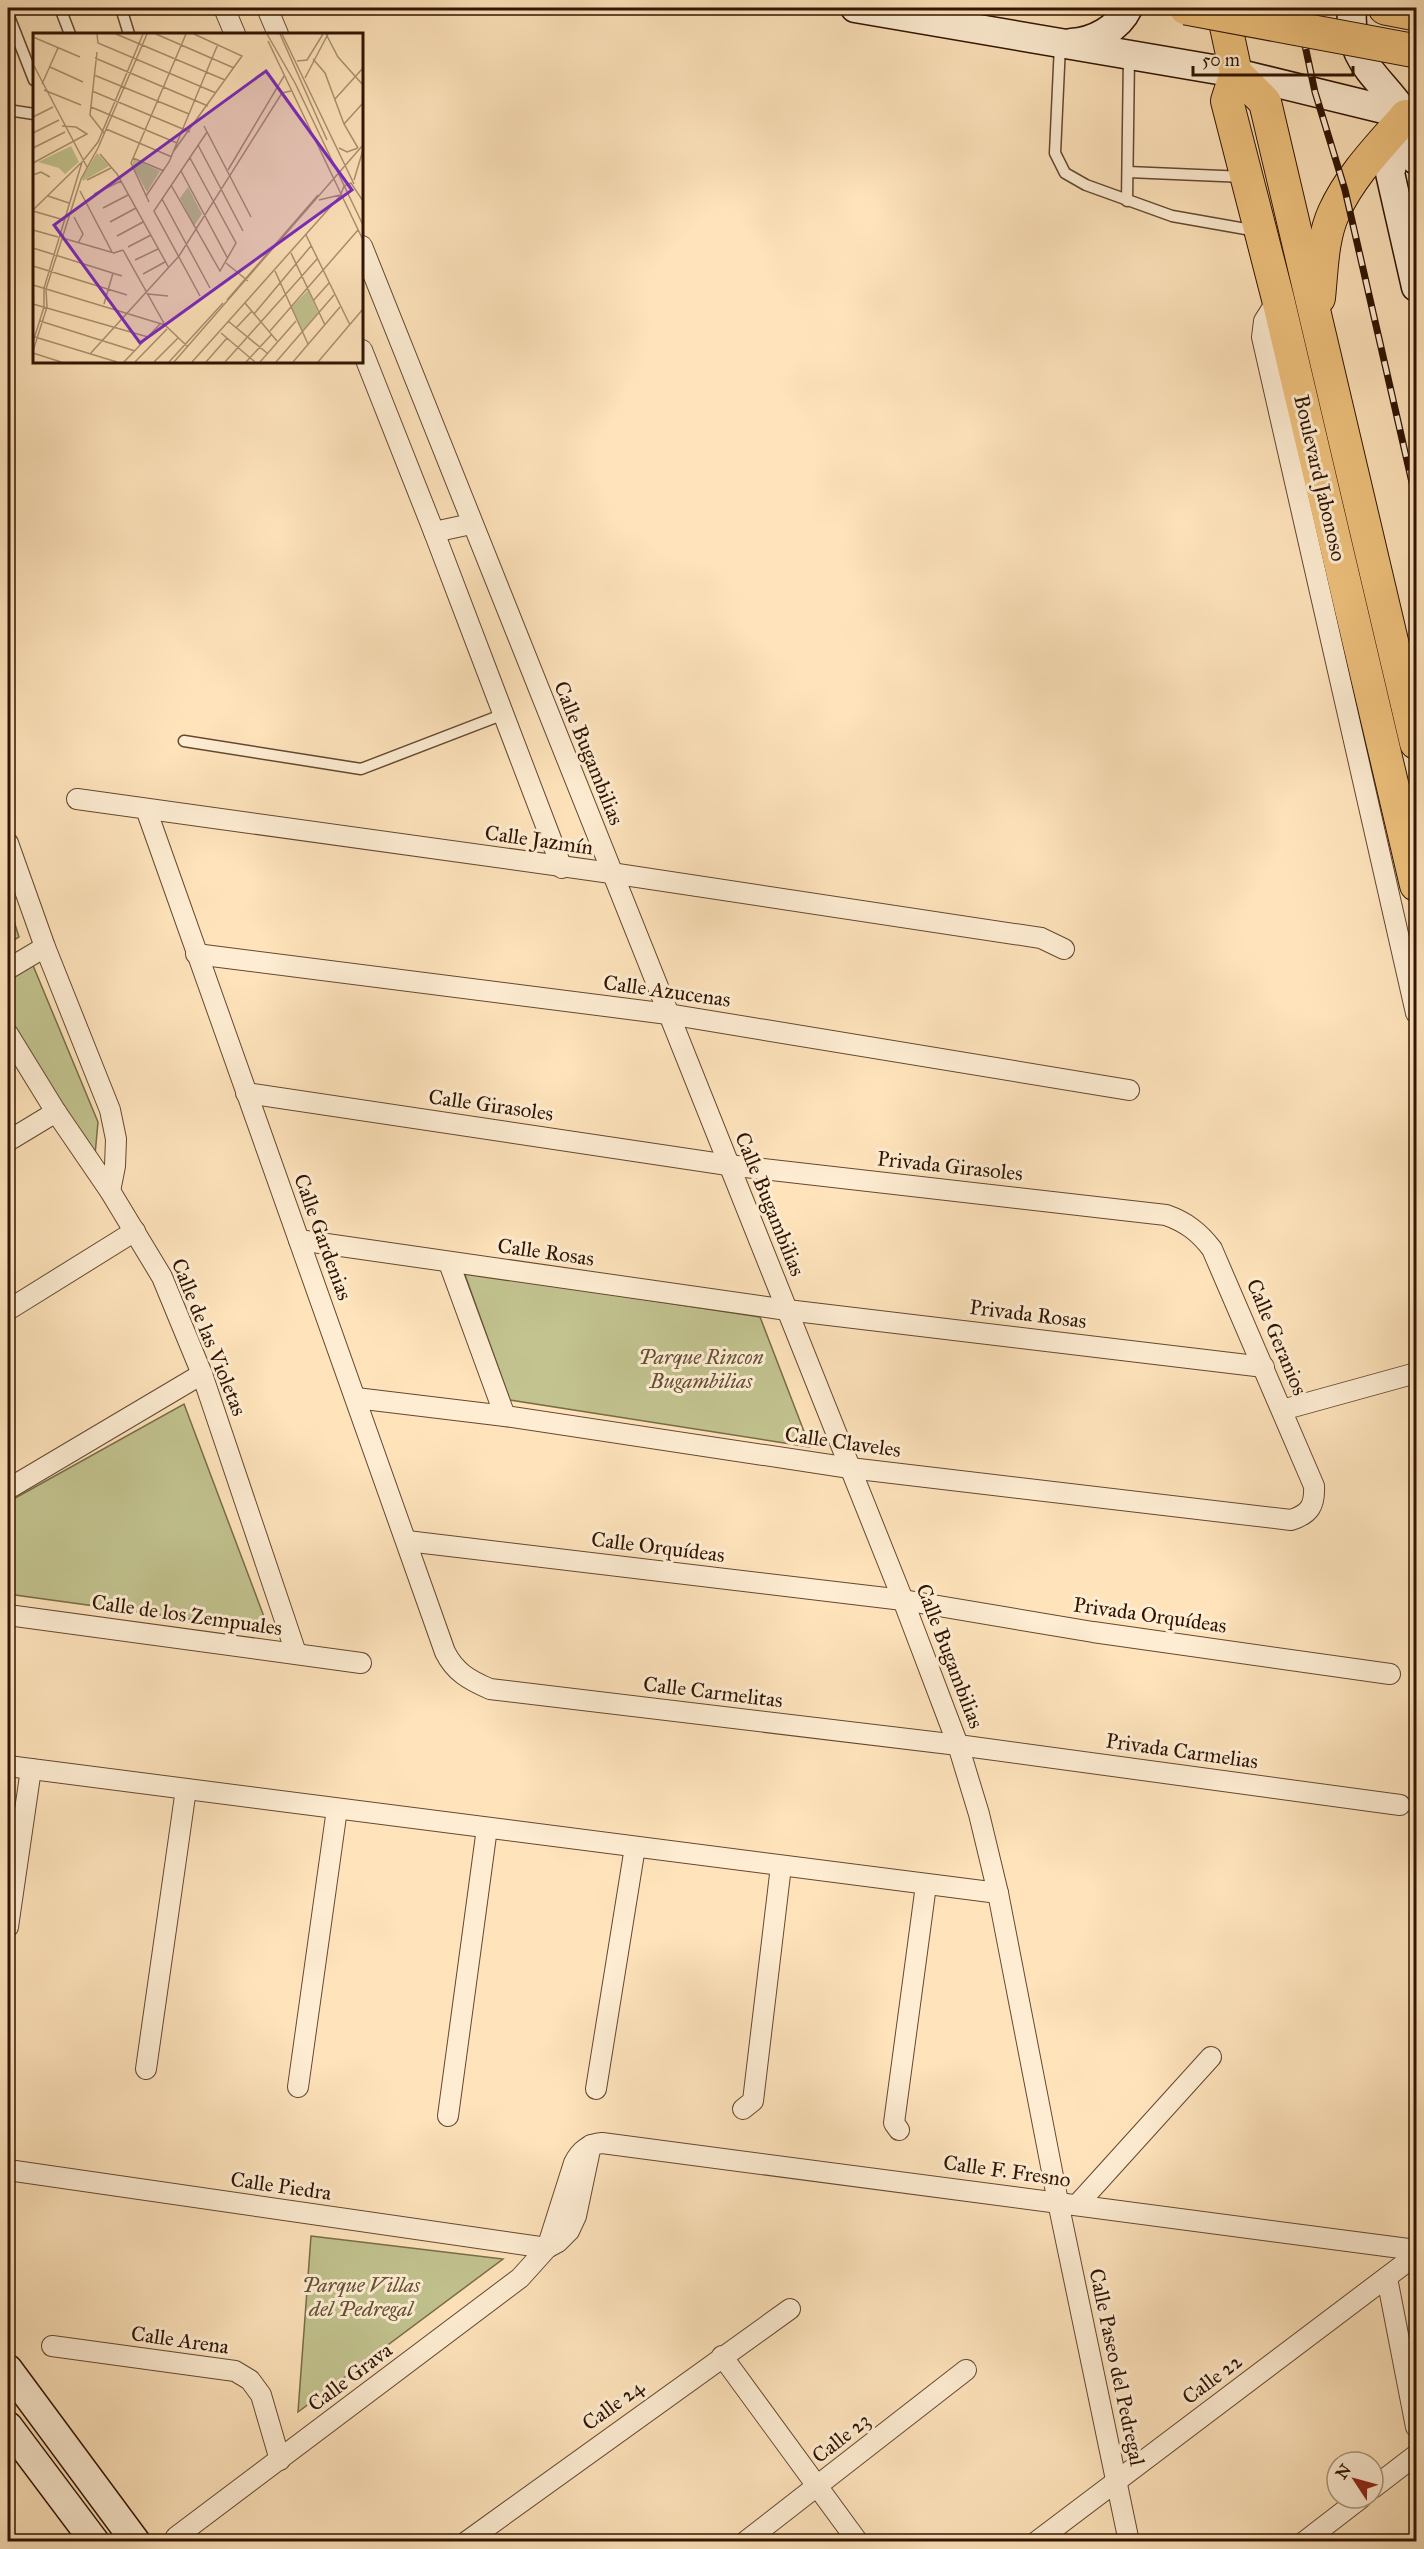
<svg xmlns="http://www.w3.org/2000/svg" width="1424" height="2549" font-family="'IM FELL Great Primer',serif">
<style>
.green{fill:#c2c38f;stroke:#796c48;stroke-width:1.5}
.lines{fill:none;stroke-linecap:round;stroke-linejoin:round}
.lane-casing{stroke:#644830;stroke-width:13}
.street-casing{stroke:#644830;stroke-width:22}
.secondary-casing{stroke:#301402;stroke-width:31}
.primary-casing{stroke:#301402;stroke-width:34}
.highway-casing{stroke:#301402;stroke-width:35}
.lane{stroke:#feedd3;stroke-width:10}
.street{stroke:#feedd3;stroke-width:20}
.secondary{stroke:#feedd3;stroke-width:28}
.primary{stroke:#efc27e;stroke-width:32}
.highway{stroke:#efc27e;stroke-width:33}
.rail-casing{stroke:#301402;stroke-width:7}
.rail{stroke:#feedd3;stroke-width:4.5;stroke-dasharray:14;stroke-linecap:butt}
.highway-bridge-casing{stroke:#301402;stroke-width:35;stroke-linecap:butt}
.highway-bridge{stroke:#efc27e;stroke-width:33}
.labels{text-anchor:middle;stroke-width:6;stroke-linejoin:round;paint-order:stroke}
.street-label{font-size:21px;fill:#301402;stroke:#feedd3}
.park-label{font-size:21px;font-style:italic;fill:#635133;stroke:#feedd3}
.inset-road{fill:none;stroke:#ac9071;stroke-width:1.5}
.view{fill:#7b2cbf;fill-opacity:0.15;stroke:#7b2cbf;stroke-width:3}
.inset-edge{fill:none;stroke:#301402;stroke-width:3}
</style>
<rect width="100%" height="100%" fill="#fee3bb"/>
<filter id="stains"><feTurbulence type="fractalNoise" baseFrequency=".00333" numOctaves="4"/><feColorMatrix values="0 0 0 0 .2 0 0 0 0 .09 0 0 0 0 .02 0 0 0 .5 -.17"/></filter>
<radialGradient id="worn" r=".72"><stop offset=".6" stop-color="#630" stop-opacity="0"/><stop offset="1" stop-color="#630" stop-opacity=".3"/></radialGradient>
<g class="green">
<path d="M8 902 19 937 8 944Z"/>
<path d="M32 963 98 1122 95 1155 8 1020V976Z"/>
<path d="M464 1272 760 1317 810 1447 510 1400Z"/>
<path d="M184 1404 269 1630 8 1594V1502Z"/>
<path d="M311 2236 503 2259 298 2412Z"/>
</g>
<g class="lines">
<g class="lane-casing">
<g id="lane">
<path d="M60 8 70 34"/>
<path d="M121 8 129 34"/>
<path d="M8 14 34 80"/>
<path d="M1060 45 1055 153 1065 173 1086 185 1172 216 1257 231"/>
<path d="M8 110 34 114"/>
<path d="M1128 172 1245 177"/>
<path d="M1127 201 1129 56"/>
<path d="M184 741 361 769 504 714"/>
</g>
</g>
<g class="street-casing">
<g id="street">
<path d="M224 8 235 34"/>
<path d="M267 8 278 34"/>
<path d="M362 246 903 1600 958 1745 979 1814 998 1893 1058 2202 1129 2542"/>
<path d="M1278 299 1264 321 1262 337 1416 1013"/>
<path d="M362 350 434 532 562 868"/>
<path d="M434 532 471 524"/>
<path d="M77 799 611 873 1041 938 1064 949"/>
<path d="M146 809 445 1652C455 1672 469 1680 490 1689L958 1745 1400 1805"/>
<path d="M8 843 45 947 110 1110 116 1139 115 1166 110 1191"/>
<path d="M196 954 668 1014 1129 1090"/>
<path d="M8 969 45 947"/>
<path d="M8 1034 56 1112 110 1191 162 1277 202 1374 296 1653"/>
<path d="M246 1093 728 1165 1166 1215C1186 1222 1199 1232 1212 1249L1314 1486C1315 1505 1310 1514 1291 1520L850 1468 505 1416 356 1398"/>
<path d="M8 1141 56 1112"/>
<path d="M299 1240 787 1310 1264 1367"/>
<path d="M449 1263 505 1416"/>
<path d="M8 1310 135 1231"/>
<path d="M1282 1410 1416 1373"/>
<path d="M8 1489 202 1374"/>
<path d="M407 1541 903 1600 1093 1632 1390 1674"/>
<path d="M8 1615 361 1663"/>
<path d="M8 1766 998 1893"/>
<path d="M8 1927 31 1769"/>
<path d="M146 2069 186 1789"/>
<path d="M298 2087 337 1809"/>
<path d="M596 2089 635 1847"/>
<path d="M743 2109 753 2101 781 1866"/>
<path d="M448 2116 487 1828"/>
<path d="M899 2130 894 2123 926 1885"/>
<path d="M8 2170 547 2248"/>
<path d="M1077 2205 1211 2057"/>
<path d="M547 2248 574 2163C580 2151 589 2144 602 2143L1416 2250"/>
<path d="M1387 2278 1416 2427"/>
<path d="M52 2346 235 2371 250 2380 261 2395 280 2460"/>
<path d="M722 2356 858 2542"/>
<path d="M1373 2488 1416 2455"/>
<path d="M176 2537 520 2278 547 2248 558 2242 569 2231 576 2216 591 2145"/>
<path d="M466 2542 790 2309"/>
<path d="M745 2542 966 2370"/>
<path d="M1036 2542 1416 2255"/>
<path d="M1304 2542 1361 2498"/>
</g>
</g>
<g class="secondary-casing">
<g id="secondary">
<path d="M855 8 1236 73 1416 117"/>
<path d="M1352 8C1348 63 1378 74 1405 114 1412 125 1413 146 1416 160"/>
<path d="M1071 43C1093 42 1118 29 1128 8"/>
<path d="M1406 116 1390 173 1416 287"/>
<path d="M8 2369 136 2542"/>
<path d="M8 2426 95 2542"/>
</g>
</g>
<g class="primary-casing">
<g id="primary">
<path d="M1222 8 1236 73 1227 101 1278 299 1416 885"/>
<path d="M1236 73 1265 102 1416 743"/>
<path d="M1319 298C1322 270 1322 238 1334 212 1351 175 1380 146 1406 116"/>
</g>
</g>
<g class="highway-casing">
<path id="highway" d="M1385 8 1416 14"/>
</g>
<use href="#lane" class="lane"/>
<use href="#street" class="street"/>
<use href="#secondary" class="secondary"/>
<use href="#primary" class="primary"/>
<use href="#highway" class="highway"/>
<g class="rail-casing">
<path id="rail" d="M1297 8 1315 92 1345 190 1416 500"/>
</g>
<use href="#rail" class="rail"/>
<g class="highway-bridge-casing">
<path id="highway-bridge" d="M1186 8 1416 51"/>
</g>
<use href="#highway-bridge" class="highway-bridge"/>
</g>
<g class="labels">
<g class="street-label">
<text transform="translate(1320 478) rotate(77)" y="7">Boulevard Jabonoso</text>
<text transform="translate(589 753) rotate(68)" y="7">Calle Bugambilias</text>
<text transform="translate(539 840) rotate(8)" y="7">Calle Jazmín</text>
<text transform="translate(667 991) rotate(8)" y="7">Calle Azucenas</text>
<text transform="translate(491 1105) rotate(8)" y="7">Calle Girasoles</text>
<text transform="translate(950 1166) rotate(6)" y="7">Privada Girasoles</text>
<text transform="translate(770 1204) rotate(68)" y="7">Calle Bugambilias</text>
<text transform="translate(323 1237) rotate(70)" y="7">Calle Gardenias</text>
<text transform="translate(546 1252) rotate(8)" y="7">Calle Rosas</text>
<text transform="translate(1028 1314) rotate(7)" y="7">Privada Rosas</text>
<text transform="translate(209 1337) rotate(68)" y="7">Calle de las Violetas</text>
<text transform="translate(1277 1337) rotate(67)" y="7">Calle Geranios</text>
<text transform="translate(843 1442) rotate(8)" y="7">Calle Claveles</text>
<text transform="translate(658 1547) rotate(7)" y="7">Calle Orquídeas</text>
<text transform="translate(187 1615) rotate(8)" y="7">Calle de los Zempuales</text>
<text transform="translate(1150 1615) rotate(8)" y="7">Privada Orquídeas</text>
<text transform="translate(950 1656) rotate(69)" y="7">Calle Bugambilias</text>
<text transform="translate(713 1692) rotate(7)" y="7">Calle Carmelitas</text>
<text transform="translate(1182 1751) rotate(8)" y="7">Privada Carmelias</text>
<text transform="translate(1007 2171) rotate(8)" y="7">Calle F. Fresno</text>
<text transform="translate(281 2186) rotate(8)" y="7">Calle Piedra</text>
<text transform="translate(180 2340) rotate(8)" y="7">Calle Arena</text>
<text transform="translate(1117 2367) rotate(78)" y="7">Calle Paseo del Pedregal</text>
<text transform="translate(350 2377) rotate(-37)" y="7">Calle Grava</text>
<text transform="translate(1212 2379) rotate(-37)" y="7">Calle 22</text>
<text transform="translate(613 2405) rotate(-36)" y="7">Calle 24</text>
<text transform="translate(841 2438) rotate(-38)" y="7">Calle 23</text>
</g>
<g class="park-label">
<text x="701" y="1364">Parque Rincon<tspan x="701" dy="24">Bugambilias</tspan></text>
<text x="361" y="2292">Parque Villas<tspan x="361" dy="24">del Pedregal</tspan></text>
</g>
</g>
<g transform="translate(33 33)">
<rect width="330" height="330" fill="#fee3bb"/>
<path d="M38 113 46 129 32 141 26 135 5 129ZM64 120 76 133 50 148 49 145ZM101 126 127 138 114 159 99 132ZM155 154 169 181 161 193 147 165ZM275 257 285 280 269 298 258 275Z" fill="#c2c38f"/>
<path class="inset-road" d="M64 1 65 10 183 60M83 1 192 47M123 1 201 35M234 1 262 50 330 192M247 1 294 107M249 1 321 151M293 1 305 24 330 52M0 4 47 24M235 8 330 207M64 19 57 82 71 100M62 25 175 73M280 26 292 40 311 91 325 115M264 28 274 27 290 1M0 31 54 134M17 34 50 49M61 42 156 81M272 45 295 1M9 51 25 15M11 57 48 72M59 58 157 99M302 66 330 35M58 74 144 110M0 84 20 74M311 91 330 70M171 93 218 184M73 96 139 124M0 100 26 87M165 112 210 198M0 115 32 99M306 115 314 119 325 115M140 119 209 23 161 1M67 121 84 141 136 235M100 125 131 138M0 130 54 101 43 94 29 93M195 137 251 43M148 138 195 226M0 142 8 139 17 144M54 147 78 135M321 147 330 117M138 152 187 238 203 210 157 125M47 158 79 219M61 161 88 148M308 161 311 153 318 150 330 168M15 163 36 170M113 163 136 129 185 11M129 166 177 255M286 167 307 162M116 169 98 130 153 1M70 175 95 162M0 177 48 130M0 178 31 187M41 184 50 201 45 210M77 189 103 175M0 197 25 204M273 202 317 292M84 203 110 189M33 206 81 220 90 217M95 214 118 202M0 215 89 243M90 217 132 292 154 313M258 220 292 292M102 227 125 216M193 230 215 248M0 233 94 262M242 238 275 311M110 241 132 229M0 252 132 292M115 261 135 263M167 263 121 178 174 99M194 267 285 162M280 268 296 250M212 270 244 308M0 271 115 304M71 271 80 240M221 281 278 213M7 288 102 318M195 288 234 320M203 295 219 278M237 298 325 197M188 300 222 329M2 304 84 329M0 309 11 274V255L49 129 65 109 110 1M0 318 14 274 13 256 48 146 65 115 114 1M0 320 28 329M57 321 146 223 249 60 258 58M91 329 127 291M102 329 134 296M121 329 145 305M136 329 190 270M141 329 330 112M159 329 308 162M173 329 194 305M192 329 284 226M213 329 239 301M227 329 263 288M243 329 301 262M260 329 307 274M285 329 330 276"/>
<path class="view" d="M233 38 319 157 107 310 21 192Z"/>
<rect width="330" height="330" class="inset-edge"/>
</g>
<rect width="1424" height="2549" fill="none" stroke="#fee3bb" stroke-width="30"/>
<rect x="9" y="9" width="1406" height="2531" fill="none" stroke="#301402" stroke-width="3"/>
<rect x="15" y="15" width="1394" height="2519" fill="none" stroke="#301402" stroke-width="1.5"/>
<g transform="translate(1355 2480) rotate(306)"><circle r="28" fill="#feedd3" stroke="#ac967f" stroke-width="1.5"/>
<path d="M0-4.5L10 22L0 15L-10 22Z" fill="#8f2418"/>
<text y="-9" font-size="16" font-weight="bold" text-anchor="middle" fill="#301402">N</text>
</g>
<path d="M1193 66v9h160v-9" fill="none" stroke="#301402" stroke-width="3"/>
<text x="1202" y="66" font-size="18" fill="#301402" stroke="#feedd3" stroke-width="4.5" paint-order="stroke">50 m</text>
<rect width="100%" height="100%" filter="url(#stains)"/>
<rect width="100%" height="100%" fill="url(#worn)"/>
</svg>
